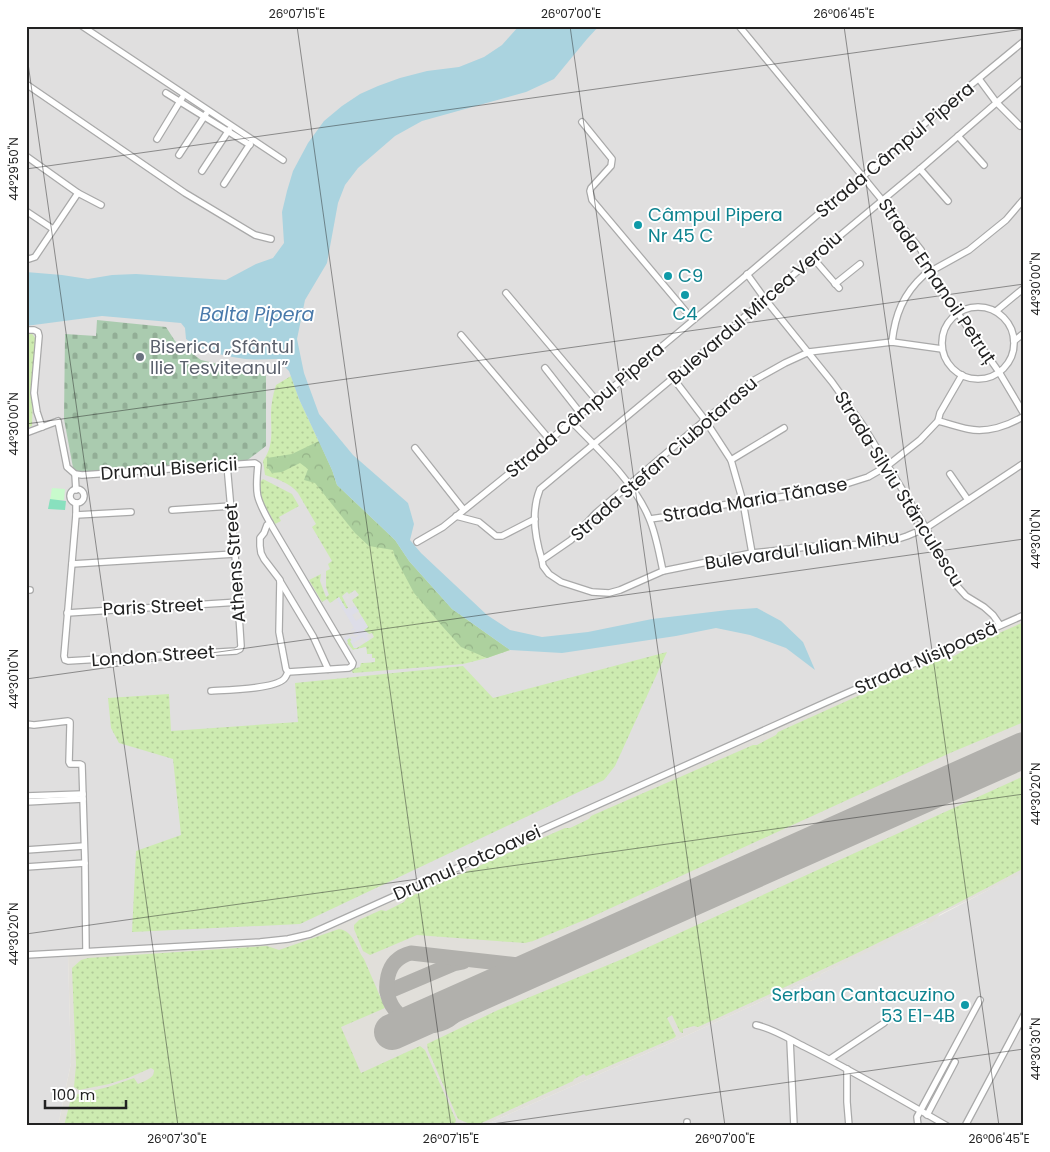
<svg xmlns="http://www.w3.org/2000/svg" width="1050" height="1152" font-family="Poppins,sans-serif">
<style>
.residential{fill:#e0dfdf}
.airport{fill:#e1dfda}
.grass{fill:url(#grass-dots)}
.forest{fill:url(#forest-crowns)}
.cemetery{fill:url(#cemetery-stones)}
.park{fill:#c8facc}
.pitch{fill:#88e0be}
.parking{fill:#e2e2e2}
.plaza{fill:#dddde8}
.water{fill:#aad3df}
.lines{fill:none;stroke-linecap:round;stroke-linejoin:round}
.taxiway{stroke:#b1b0ac;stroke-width:15}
.runway{stroke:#b1b0ac;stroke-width:36}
.minor-casing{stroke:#a9a9a9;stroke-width:8}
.minor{stroke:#fff;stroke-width:5.5}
.ticks{fill:none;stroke:#222;stroke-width:1;stroke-opacity:0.45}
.culture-dot{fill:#0f9aa8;stroke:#fff;stroke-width:2}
.worship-dot{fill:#6b7280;stroke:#fff;stroke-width:2}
.labels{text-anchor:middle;stroke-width:4;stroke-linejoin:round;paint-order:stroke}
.street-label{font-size:18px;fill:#222;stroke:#fff}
.culture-label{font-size:18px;fill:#0d838f;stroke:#fff;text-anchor:start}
.worship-label{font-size:18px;fill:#5b616d;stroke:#fff;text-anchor:start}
.water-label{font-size:19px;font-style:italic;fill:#4a7aab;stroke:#fff}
.neatline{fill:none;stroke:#222;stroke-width:2}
.ticks-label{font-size:12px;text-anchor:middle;fill:#222}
</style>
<defs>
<pattern id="grass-dots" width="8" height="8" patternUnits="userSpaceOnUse" patternTransform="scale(1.25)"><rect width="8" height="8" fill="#cdebb0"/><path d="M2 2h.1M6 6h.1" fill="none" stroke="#b0c997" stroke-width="1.8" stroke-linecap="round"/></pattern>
<pattern id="forest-crowns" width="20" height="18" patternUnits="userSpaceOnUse" patternTransform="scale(1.25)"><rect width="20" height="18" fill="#add19e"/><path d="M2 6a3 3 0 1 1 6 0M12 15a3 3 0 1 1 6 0" fill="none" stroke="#95b388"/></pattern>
<pattern id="cemetery-stones" width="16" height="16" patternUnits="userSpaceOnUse" patternTransform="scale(1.25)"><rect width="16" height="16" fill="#aacbaf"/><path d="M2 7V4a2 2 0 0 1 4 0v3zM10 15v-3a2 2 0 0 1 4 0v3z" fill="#92ae96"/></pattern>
</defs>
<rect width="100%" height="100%" fill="#f2efe9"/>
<g class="residential">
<path d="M26 26H1024V616L576 818 309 936 72 956 68 955 71 1063 58 1126H26Z"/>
<path d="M1024 871V1126H482L679 1039 806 981H810L819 977 821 974 939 916Z"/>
</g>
<path class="airport" d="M1024 616V872L939 915 938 918 929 924 926 922 876 948 821 974 820 977 810 981H806L679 1039 482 1126H58L71 1063 68 955 72 956 73 955 309 936 576 818Z"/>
<g class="grass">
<path d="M31 332 35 338 32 426 26 428V333Z"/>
<path d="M291 376 299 399 332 470 337 485 395 540 409 561 452 609 510 650 487 658 463 664 353 673 351 670 355 668 360 667V663L375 662V658H372L367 654 366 647 353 650 347 643H348L346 640 350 637 354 648H357L374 637 372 633 369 634 363 630 368 627 352 600 359 595 355 590 349 594 347 592 342 596 348 608 346 609 339 597 330 603 327 599 322 602 309 580 321 574 320 581 326 597 329 595 326 587V571L330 569 328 564 332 561 312 527 316 524 298 493C290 483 277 479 265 475L263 461C274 446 271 431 271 414 271 404 273 395 276 385Z"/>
<path d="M263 479 292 494 299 506 279 517 281 521 275 524 261 498 259 483Z"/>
<path d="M1024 622V722L950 753 587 919 533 941 525 943 417 935 370 955 363 951 354 929V925L359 920 381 910 386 911 404 902 407 898 565 828H570L589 819 591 816 753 745H757L776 735 778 732 940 659C947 660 961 654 965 648Z"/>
<path d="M667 652 615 766 604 780 300 924 132 932 136 851 181 835 173 759 119 743 111 728 108 698 169 694 171 731 298 722 295 683 463 666 493 698Z"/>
<path d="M1024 776V868C918 926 808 977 698 1027L694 1026 683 1029V1033L680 1032 672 1015 667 1018 676 1036 674 1038 586 1076 584 1074 574 1079 573 1081 475 1126 458 1119 428 1050 427 1044 498 1010 620 960Z"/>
<path d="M339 929C354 931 356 948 364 959L385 1008 341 1027 361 1073 420 1046 425 1050 456 1120 454 1126H64L71 1098 75 1095 108 1087 134 1078 138 1084C145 1081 155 1078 154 1070L151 1068 128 1078 109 1084 79 1090 74 1087 76 1065 72 968 81 960 88 958 267 946 279 950Z"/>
</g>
<path class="forest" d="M319 441 332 470 337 485 395 540 409 561 452 609 510 650 487 658 461 647 443 627 414 593 395 557 393 550 369 546 355 533 315 483 304 480 308 469 300 463 282 472 272 473 267 467V458L292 454Z"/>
<path class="cemetery" d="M97 320 166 327 175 341 201 360 266 375V446L245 462 74 473 64 419 65 334 96 336Z"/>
<path class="park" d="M52 488 65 489 64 500H50Z"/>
<path class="pitch" d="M50 499 66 501 65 510 48 509Z"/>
<path class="parking" d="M366 647 367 654H372V658H375V662L361 663 360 667 355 668 353 650Z"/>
<path class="plaza" d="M339 597 346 609 348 608 349 609 355 606 359 611 352 615 356 621 362 617 368 627 364 630 369 634 367 636 369 640 366 642 363 637 353 643 356 648H354L350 641 352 640 350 638 347 640 348 643H347L344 638 349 635 350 637 353 636 355 638 359 635H354L353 633 355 631 356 629 352 631 351 630 354 628 337 599Z"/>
<path class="water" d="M519 26H599L587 39 554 79 526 92 422 121 395 136 358 168 345 185 338 203 327 263 305 300 297 339 304 373 319 414 353 455 408 503 414 524 410 540 421 553 487 615 510 630 542 637 588 632 652 619 728 610 757 608 781 621 803 642 815 670 786 648 750 635 716 628 676 636 562 653 510 650 452 609 409 561 395 540 337 485 332 470 299 399 289 371 277 359C266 359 255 360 245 359 225 356 203 352 186 339L185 328 181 323 102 316 26 326V272L62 275 88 279 112 275 136 274 226 280 256 264 273 258 284 243 282 212 287 191 293 171 308 143 324 121 342 106 360 94 378 86 400 78 427 71 459 67 484 57 502 45Z"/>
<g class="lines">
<g class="taxiway">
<path d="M387 992 453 964 463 962"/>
<path d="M466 999C462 1007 457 1015 449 1020 425 1035 391 1020 387 991 386 986 387 981 388 976 391 963 399 956 411 953L518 965 536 964 550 962"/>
</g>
<path class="runway" d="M392 1032 1024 750"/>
<g class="minor-casing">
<g id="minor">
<path d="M82 26 283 160"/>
<path d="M739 26 882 200 885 207 910 236 921 250 938 285 999 372 1024 414"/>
<path d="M979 79 996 102 1020 126"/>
<path d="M26 84 185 193 255 235 271 239"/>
<path d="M166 93 250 145"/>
<path d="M582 122 612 159 611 166 591 188 590 191 592 200 693 320"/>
<path d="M958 136 984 165"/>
<path d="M157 139 182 98"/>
<path d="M179 155 206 114"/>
<path d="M26 156 78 193 101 205"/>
<path d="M920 169 948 201"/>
<path d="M202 171 229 130"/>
<path d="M224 184 250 144"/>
<path d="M26 211 53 229"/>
<path d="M26 257 29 259 35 257 78 193"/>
<path d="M813 258 839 288"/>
<path d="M747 274 765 299 832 382 862 424 926 528 946 568 957 586 966 596 984 607 993 615 1000 625"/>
<path d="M835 284 860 264"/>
<path d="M506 293 597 401"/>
<circle cx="978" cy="343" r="36"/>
<path d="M996 311 1024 288"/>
<path d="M26 330H34L38 332 39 336 34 393 37 412 42 427"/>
<path d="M461 335 550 440"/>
<path d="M1014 341 1024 333"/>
<path d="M892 342C895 315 903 294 924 275L969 250 1006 220 1024 199"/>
<path d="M942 349 892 342 809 352 785 363 751 382 705 420 596 513 571 540 542 560 543 566 549 574 561 582 592 592 609 593 620 590 663 571 752 553 817 546 874 544 892 541 907 536 926 528 1024 463"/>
<path d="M545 368 581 414"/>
<path d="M673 378 705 420 731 460 743 502 752 553"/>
<path d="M938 421C947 423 958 427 968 429 987 433 1008 426 1024 416"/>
<path d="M572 422C598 449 635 483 649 518 656 534 659 553 663 571"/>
<path d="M26 433 58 421 67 467 75 474 82 475 255 463 258 465C255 494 256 498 270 523L267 525 264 533 260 538V546L261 553 264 559 280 580 279 632 286 669 288 672"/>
<path d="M415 448 463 509"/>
<path d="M731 460 784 428"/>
<path d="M75 474 76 490"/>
<path d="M950 474 968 500"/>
<circle cx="77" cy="496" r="7"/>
<path d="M76 503V515L64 656 65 660 68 661 236 651 240 649 241 646 235 554 227 465"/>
<path d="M172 510 231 506"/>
<path d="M76 515 131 512"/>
<path d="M456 516 479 522 496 536H502L535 519"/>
<path d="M650 519 664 517 703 508 743 502 824 491 868 477 887 466 920 440 938 421 940 413 962 375"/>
<path d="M270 523 353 663 352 666 349 668 288 672"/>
<path d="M417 542 443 527 516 468 715 302 949 103 1024 41"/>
<path d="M542 560C535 538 531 511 540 489L673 378 813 258 920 169 1024 79"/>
<path d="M72 564 235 554"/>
<path d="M280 581 313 636 328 669"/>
<path d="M26 590H30"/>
<path d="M67 613 239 602"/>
<path d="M211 691C227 690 274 689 284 679 286 677 287 674 288 672"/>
<path d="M26 724 34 725 68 721 70 722V726L69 762 70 764H80L82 765 85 863 86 951"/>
<path d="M26 796 83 794"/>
<path d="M26 802 83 799"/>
<path d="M26 850 84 846"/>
<path d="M26 867 85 863"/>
<path d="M26 955 260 942 288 939 310 934 829 701 1024 615"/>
<path d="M756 1025C774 1029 789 1039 805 1047 853 1071 900 1099 947 1126"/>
<path d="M790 1040 794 1126"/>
<path d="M830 1059 884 1023"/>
<path d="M847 1069V1102L849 1126"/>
<path d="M927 1115 955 1062"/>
<path d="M687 1122V1126"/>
<path d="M918 1126 917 1117 980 1000"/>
<path d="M965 1126 1024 1015"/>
</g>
</g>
<use href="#minor" class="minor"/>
</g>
<path class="ticks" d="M297 26 451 1126M570 26 725 1126M844 26 999 1126M26 49 178 1126M26 169 1024 29M26 424 1024 284M26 679 1024 539M26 934 1024 794M478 1126 1024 1049"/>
<g class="culture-dot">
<circle cx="638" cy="225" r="5"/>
<circle cx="668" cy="276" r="5"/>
<circle cx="685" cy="295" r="5"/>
<circle cx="965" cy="1005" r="5"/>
</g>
<circle class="worship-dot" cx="140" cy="357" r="5"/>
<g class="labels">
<g class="street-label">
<text transform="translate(895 150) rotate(-40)" y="6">Strada Câmpul Pipera</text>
<text transform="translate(937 281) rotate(56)" y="6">Strada Emanoil Petruț</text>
<text transform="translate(755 308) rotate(-41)" y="6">Bulevardul Mircea Veroiu</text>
<text transform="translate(585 410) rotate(-40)" y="6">Strada Câmpul Pipera</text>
<text transform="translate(664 459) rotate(-41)" y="6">Strada Stefan Ciubotarasu</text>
<text transform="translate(169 469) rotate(-4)" y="6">Drumul Bisericii</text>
<text transform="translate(899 489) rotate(58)" y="6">Strada Silviu Stănculescu</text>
<text transform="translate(755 500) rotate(-10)" y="6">Strada Maria Tănase</text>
<text transform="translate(802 550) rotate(-8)" y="6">Bulevardul Iulian Mihu</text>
<text transform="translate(235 563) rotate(-94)" y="6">Athens Street</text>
<text transform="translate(153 607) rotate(-3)" y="6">Paris Street</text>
<text transform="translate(153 656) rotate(-4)" y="6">London Street</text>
<text transform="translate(926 658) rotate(-24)" y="6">Strada Nisipoasă</text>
<text transform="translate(467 863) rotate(-24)" y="6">Drumul Potcoavei</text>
</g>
<g class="culture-label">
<text x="648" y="221">Câmpul Pipera<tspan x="648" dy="21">Nr 45 C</tspan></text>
<text x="678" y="282">C9</text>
<text x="685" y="320" text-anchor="middle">C4</text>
<text x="955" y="1001" text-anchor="end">Serban Cantacuzino<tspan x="955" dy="21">53 E1-4B</tspan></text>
</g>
<g class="worship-label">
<text x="150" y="353">Biserica „Sfântul<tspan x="150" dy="21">Ilie Tesviteanul”</tspan></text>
</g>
<g class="water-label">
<text x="257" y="321">Balta Pipera</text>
</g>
</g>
<rect width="1050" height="1152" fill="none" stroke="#ffffff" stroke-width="55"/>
<path d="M45 1100v8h81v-8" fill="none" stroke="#222222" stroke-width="2.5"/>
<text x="52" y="1100" font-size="15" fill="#222222" stroke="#ffffff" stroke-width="4" paint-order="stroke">100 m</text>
<rect x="28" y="28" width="994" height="1096" class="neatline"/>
<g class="ticks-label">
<text x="297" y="18">26°07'15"E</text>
<text x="571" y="18">26°07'00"E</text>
<text x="844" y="18">26°06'45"E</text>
<text transform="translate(14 169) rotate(-90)" y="4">44°29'50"N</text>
<text transform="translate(1036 284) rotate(-90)" y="4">44°30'00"N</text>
<text transform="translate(14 424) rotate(-90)" y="4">44°30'00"N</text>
<text transform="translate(1036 539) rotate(-90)" y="4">44°30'10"N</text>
<text transform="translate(14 679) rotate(-90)" y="4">44°30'10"N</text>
<text transform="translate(1036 794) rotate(-90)" y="4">44°30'20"N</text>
<text transform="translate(14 934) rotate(-90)" y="4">44°30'20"N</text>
<text transform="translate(1036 1049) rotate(-90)" y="4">44°30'30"N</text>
<text x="177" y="1143">26°07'30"E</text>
<text x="451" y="1143">26°07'15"E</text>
<text x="725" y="1143">26°07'00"E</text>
<text x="999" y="1143">26°06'45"E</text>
</g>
</svg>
